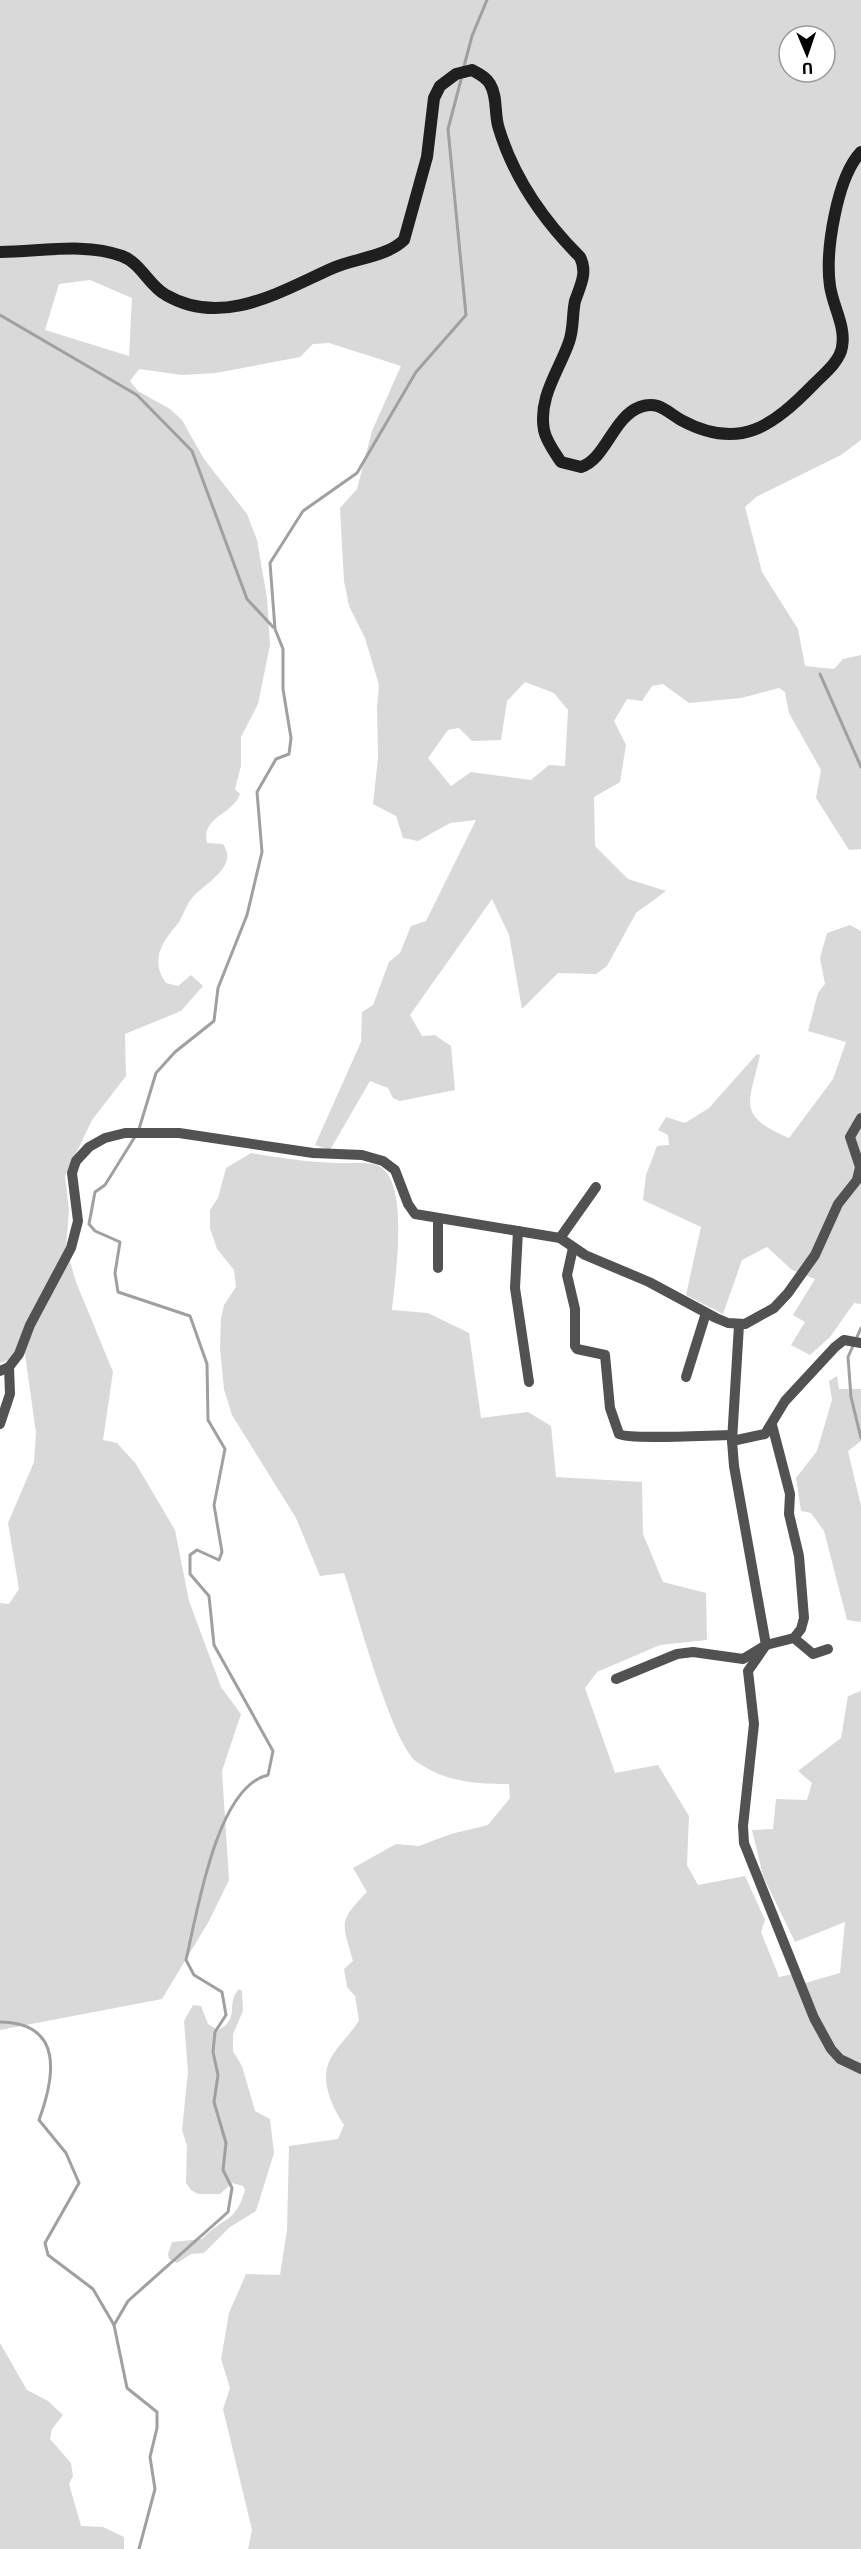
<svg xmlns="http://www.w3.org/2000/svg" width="861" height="2549" font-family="'Exo 2',sans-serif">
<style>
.green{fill:#d9d9d9;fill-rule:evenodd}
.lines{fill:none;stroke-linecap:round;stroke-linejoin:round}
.stream{stroke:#a0a0a0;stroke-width:3}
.street{stroke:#525252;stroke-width:10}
.secondary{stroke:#1f1f1f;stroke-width:12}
</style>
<rect width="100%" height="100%" fill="#fff"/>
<g class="green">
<path d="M0 0H861V440L841 455 756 497 745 507 762 572 798 629 805 666 834 669 843 659 861 655V849L849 850 816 798 821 770 789 713 785 692 779 688 741 698 689 703 663 684 652 686 642 701 627 699 614 721 626 745 620 782 594 797 595 846 628 879 666 891 636 913 607 966 596 974 558 973 522 1009 509 935 492 899 410 1015 422 1036 435 1035 451 1046 455 1090 400 1101 393 1098 388 1088 370 1081 330 1150 315 1145 361 1042 362 1012 373 1005 389 962 400 953 411 926 426 921 476 820 450 823 418 841 403 838 396 816 373 804 378 758 377 708 379 685 365 638 349 606 344 581 340 508 357 489 372 431 401 366 329 343 313 344 300 357 216 373 182 375 139 369 130 381 138 391 170 409 182 420 204 459 247 514 257 540 267 598 270 645 258 704 241 737V766L235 789 240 794C233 815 201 816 207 843L223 844C239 867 205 883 192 898 185 906 183 918 176 926 160 944 151 962 166 983L178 986 191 975 203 986 181 1011 125 1034 126 1076 92 1120 65 1176 69 1210 66 1248 76 1282 113 1372 103 1440 117 1443 136 1464 175 1530 189 1601 221 1687 241 1714 222 1771 229 1880 209 1921 162 1999 0 2030V1603L9 1604 19 1589 8 1523 34 1462 36 1433 25 1354 0 1363ZM789 36H825V72H789ZM90 280 132 298 129 356 45 330 59 284ZM525 682 554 693 568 710 565 766 549 765 531 780 471 772 451 786 428 758 448 730 459 728 472 741 501 740 507 701Z"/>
<path d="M850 925 861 931V1304L854 1303 830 1337 810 1355 791 1345 805 1322 793 1315 815 1279 792 1270 767 1247 742 1260 723 1314 686 1295 701 1227 643 1200 646 1175 657 1146 669 1145 668 1135 658 1130 666 1117 685 1123 709 1108 757 1054 760 1055C749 1105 736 1115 789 1138L833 1079 846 1042 808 1031 818 993 825 984 820 958 827 933Z"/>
<path d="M251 1153C286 1159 319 1164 355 1163 363 1163 375 1162 382 1168 409 1188 395 1278 392 1310L428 1313 469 1333 481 1418 528 1412 551 1426 556 1477 642 1482 643 1534 663 1582 706 1593 707 1640 660 1645 597 1672 585 1688 615 1773 658 1765 689 1816 687 1865 698 1885 745 1876 765 1920 761 1932 779 1977 793 1974 798 1985 840 1973 845 1922 795 1942 763 1876 752 1830 773 1829 776 1799 807 1800 812 1783 798 1771 841 1738 848 1696 861 1691V2549H248L252 2530 223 2409 230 2388 221 2359 229 2313 246 2274 280 2275 287 2230 289 2146 338 2139 344 2125C333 2108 320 2083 329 2062 335 2047 351 2035 359 2020L355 1996 347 1987 344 1969 353 1961C342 1922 338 1922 367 1892L353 1868 396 1844 419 1846 451 1834 488 1825 510 1798 509 1784C476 1784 445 1782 417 1762 391 1743 357 1610 344 1573L320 1576 296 1518 232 1415 224 1389 220 1348 221 1318 224 1305 236 1287 234 1270 217 1249 210 1228V1210L218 1198 226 1168Z"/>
<path d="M837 1376 839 1389H861V1441L848 1451 861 1506V1622L847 1620 824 1531 811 1513 801 1511 796 1478 817 1451 832 1400 829 1381Z"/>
<path d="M239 1989 242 1991 243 2011 233 2034V2051L242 2066 255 2111 270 2119 274 2153 256 2211 230 2227 204 2253 191 2254 177 2263 169 2259 168 2254 172 2242 202 2239C224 2216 235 2224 245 2190L243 2186 232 2183 220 2194H198L191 2190 186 2183 187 2146 182 2130 188 2072 184 2021 193 2005 201 2006 208 2024 218 2030C241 2019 225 2004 239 1989Z"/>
<path d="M0 2343 27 2390 48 2401 63 2415 52 2429 50 2439 71 2463 73 2476 69 2484 81 2526 103 2527 124 2537V2549H0Z"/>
</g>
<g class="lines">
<g class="stream">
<path d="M463 70 472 36 487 0"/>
<path d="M0 315 137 395 192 451 247 599 273 627"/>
<path d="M820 674 861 767"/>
<path d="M139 1129 156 1073 175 1052 214 1021 218 988 247 915 262 852 257 792 276 759 289 754 291 738 283 689V649L275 629 270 563 303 511 357 473 416 372 466 315 448 129 462 76"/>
<path d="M861 1328 848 1357 851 1397 861 1438"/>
<path d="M0 2022C64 2023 55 2076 39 2120L66 2153 79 2183 45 2243 48 2255 93 2289 114 2325 127 2388 157 2412V2428L150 2457 155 2489 139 2549"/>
<path d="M114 2325 128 2301 228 2212 232 2188 223 2170 226 2143 214 2102 218 2075 213 2052 215 2032 226 2015 222 1992 194 1975 186 1960C197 1914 216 1787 268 1775L273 1751 214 1645 209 1596 190 1574V1555L197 1550 219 1560 222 1552 214 1505 225 1449 208 1420 207 1364 190 1316 118 1292 115 1273 120 1242 95 1231 89 1224 95 1192 105 1185 136 1135"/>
</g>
<g class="street">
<path d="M438 1219V1268"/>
<path d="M518 1231 515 1288 529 1382"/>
<path d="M560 1238 596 1187"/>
<path d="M573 1248 567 1275 575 1309V1346L577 1349 605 1355 610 1408 619 1434C629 1440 713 1435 732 1435"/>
<path d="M739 1325 732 1441 734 1466 766 1645 748 1671 754 1724 743 1826 744 1843 814 2018 831 2049 840 2059 861 2069"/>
<path d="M0 1371 9 1367 19 1354 30 1325 71 1248 78 1221 72 1173 76 1161 89 1147 105 1138 125 1133H179L313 1153 362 1155 383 1161 395 1170 408 1204 415 1214 560 1238 585 1255 649 1282 716 1318 728 1323 745 1324 774 1308 788 1293 815 1255 838 1204 857 1180 860 1167 850 1137 861 1118"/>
<path d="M686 1377 706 1313"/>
<path d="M0 1424 10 1394 9 1367"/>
<path d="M772 1425 790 1494 789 1514 799 1556 804 1618 801 1629 794 1638"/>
<path d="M732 1441 765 1434 785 1401 835 1347 844 1340 861 1343"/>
<path d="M616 1679 677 1654 693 1652 743 1659 766 1645 794 1638 813 1654 828 1649"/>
</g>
<path class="secondary" d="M0 252C39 252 84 242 122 256 141 263 149 286 166 295 223 328 281 291 333 268 356 258 386 257 404 240L427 157 434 98 440 86 456 74 472 70C479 74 486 77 490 84 498 97 494 115 499 129 514 178 545 222 580 257 588 273 580 286 575 301 572 315 574 328 569 342 559 371 538 397 544 430 546 441 555 453 561 462L581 467C606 459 613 417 640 407 658 400 667 412 681 420 740 452 773 426 815 383 824 374 840 361 842 347 846 326 833 307 830 286 825 251 837 177 861 152"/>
</g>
<g transform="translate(807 54) rotate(178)"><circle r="28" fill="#ffffff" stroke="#999999" stroke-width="1.5"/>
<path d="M0-4.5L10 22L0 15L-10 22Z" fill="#000000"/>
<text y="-9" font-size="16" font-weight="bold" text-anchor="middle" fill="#000000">U</text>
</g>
</svg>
